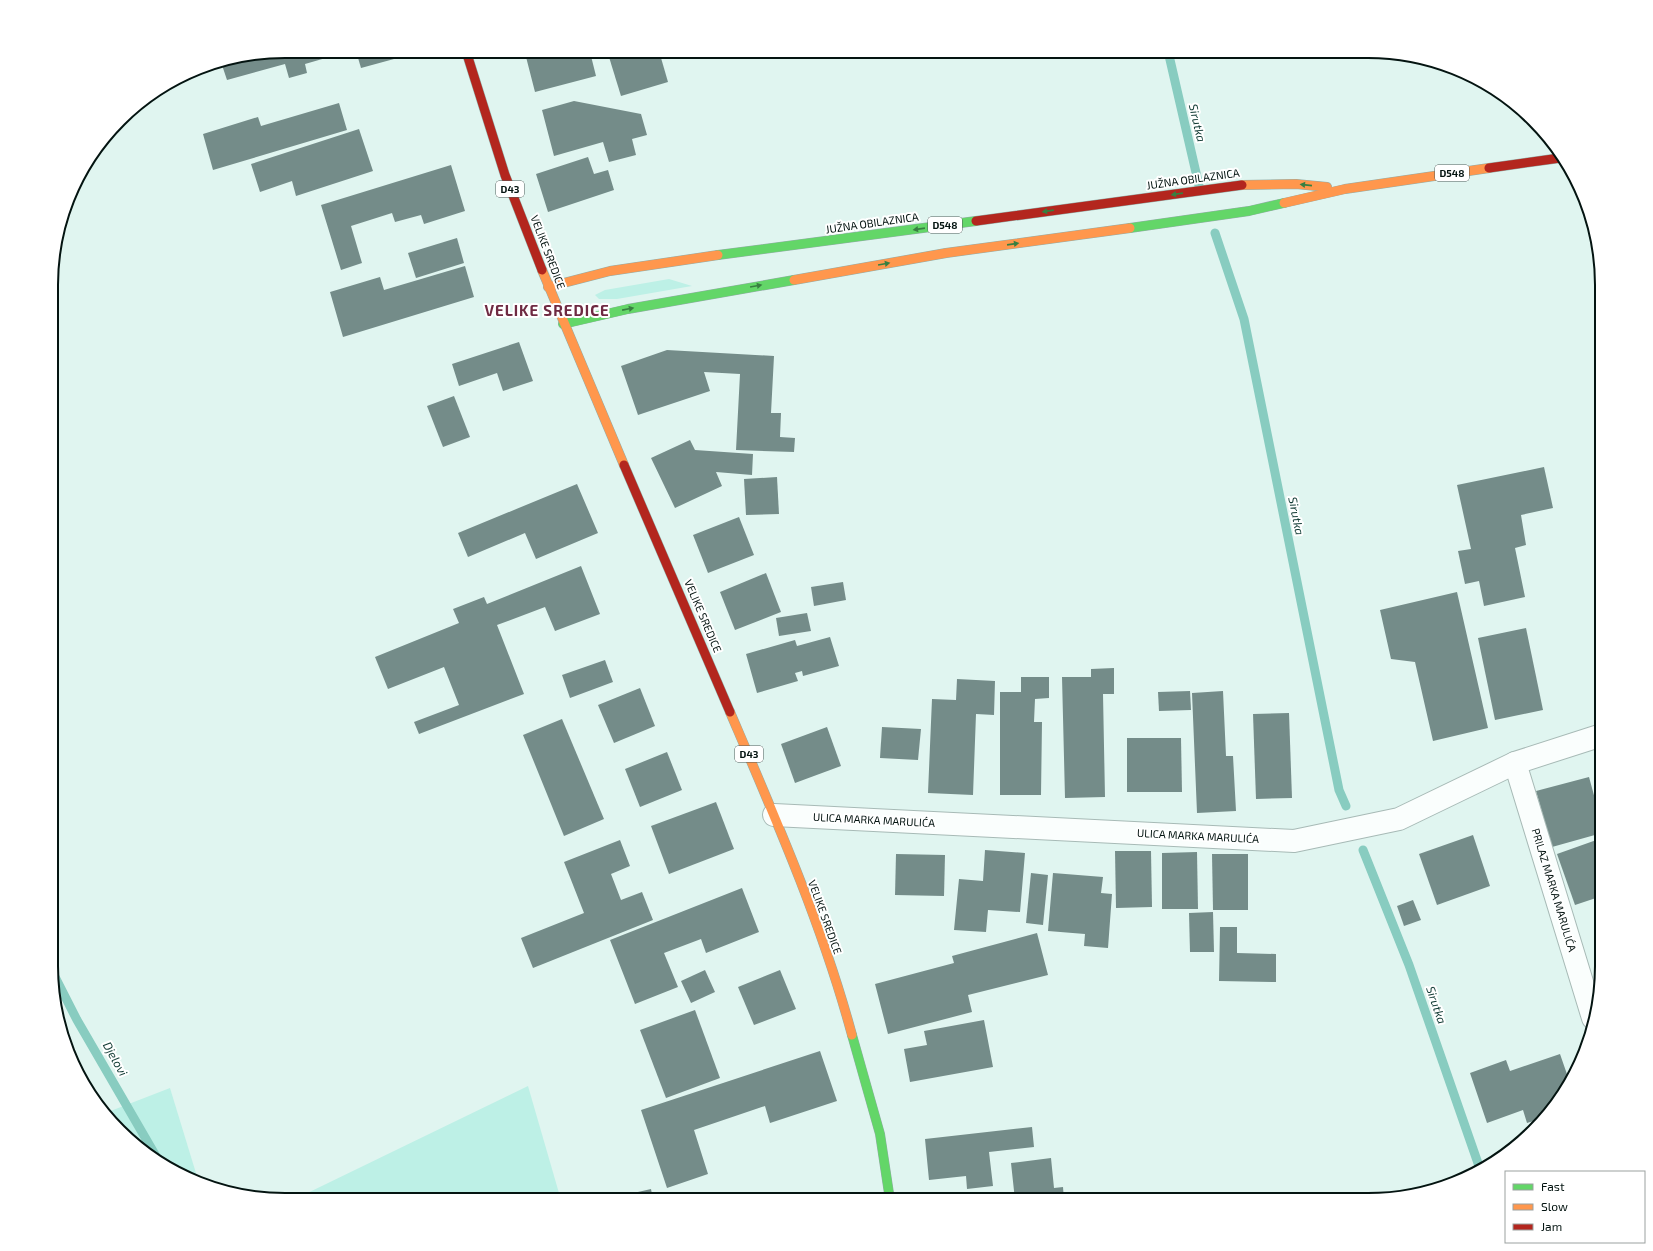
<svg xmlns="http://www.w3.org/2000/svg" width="1653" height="1251" font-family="'Exo 2',sans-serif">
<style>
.green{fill:#bdf0e6}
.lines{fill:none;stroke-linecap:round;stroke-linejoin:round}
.stream{stroke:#88ccc0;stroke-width:9}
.building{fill:#748c89}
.street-casing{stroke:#a7bab6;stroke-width:24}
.fast-casing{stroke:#92aca7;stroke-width:10}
.slow-casing{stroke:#92aca7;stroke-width:10}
.jam-casing{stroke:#92aca7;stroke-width:10}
.street{stroke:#fafefd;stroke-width:22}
.fast{stroke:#63d668;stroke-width:9}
.slow{stroke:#ff974d;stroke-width:9}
.jam{stroke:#b3261e;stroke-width:9}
.oneway{fill:#387f41}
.labels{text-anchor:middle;stroke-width:4;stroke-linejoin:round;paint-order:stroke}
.shield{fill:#fff;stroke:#4f5a58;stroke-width:1}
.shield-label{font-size:10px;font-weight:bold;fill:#041411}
.street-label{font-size:11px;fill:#041411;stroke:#fff}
.water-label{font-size:12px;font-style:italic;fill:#113b34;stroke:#fff}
.district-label{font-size:15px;font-weight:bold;letter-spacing:1px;fill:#6e2a42;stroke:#fff}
.rim{fill:none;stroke:#041411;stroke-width:2}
</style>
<rect width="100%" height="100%" fill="#e0f5f0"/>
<g class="green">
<path d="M669 279 692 286 617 299H599L595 295 605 290Z"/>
<path d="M528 1086 561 1200H293Z"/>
<path d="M170 1088 199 1183 131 1142 108 1112Z"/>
</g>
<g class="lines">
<g class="stream">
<path d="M1168 51 1200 190"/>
<path d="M1215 233 1244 319 1339 790 1346 806"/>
<path d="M1363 850 1409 965 1480 1169"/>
<path d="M52 971 77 1020 157 1158"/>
</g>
</g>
<g class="building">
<path d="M285 51H350L305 64 307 73 289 78 285 64 227 80 221 62Z"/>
<path d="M356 51H415L416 53 361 68Z"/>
<path d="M532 51H608V52L591 56 596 76 535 92 525 53Z"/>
<path d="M628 51H659L668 82 621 96 609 57Z"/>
<path d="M574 101 641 114 647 135 632 139 636 155 609 162 603 142 554 156 542 110Z"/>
<path d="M339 103 347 130 213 170 203 134 258 117 261 126Z"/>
<path d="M359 129 373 171 296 196 292 181 260 192 251 164Z"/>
<path d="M588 157 594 174 608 170 614 190 548 212 536 174Z"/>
<path d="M451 165 465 211 424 224 421 215 395 222 392 213 351 226 362 263 341 270 321 205Z"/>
<path d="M457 238 464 263 416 278 408 253Z"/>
<path d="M465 266 474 297 343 337 330 292 380 277 384 290Z"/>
<path d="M519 342 533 381 503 391 497 373 459 386 452 364Z"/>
<path d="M667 350 774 356 771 413H781L780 437 795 438 794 452 736 450 740 374 704 372 710 391 638 415 621 366Z"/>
<path d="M454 396 470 437 443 447 427 406Z"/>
<path d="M690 440 695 450 753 454 752 475 716 472 722 486 675 508 651 458Z"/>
<path d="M1544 467 1553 508 1521 515 1526 545 1515 548 1525 597 1484 606 1479 581 1465 584 1458 551 1471 549 1457 485Z"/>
<path d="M777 477 779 514 746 515 744 479Z"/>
<path d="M577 484 598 533 536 559 525 533 468 557 458 533Z"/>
<path d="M739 517 754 555 708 573 693 535Z"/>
<path d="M581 566 600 614 555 631 545 607 497 625 524 694 419 734 414 722 459 705 444 667 388 689 375 657 459 623 453 609 484 597 487 604Z"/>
<path d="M766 573 781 612 735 630 720 592Z"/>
<path d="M843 582 846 600 814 606 811 587Z"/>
<path d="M1457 592 1488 728 1433 741 1415 662 1391 659 1380 610Z"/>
<path d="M807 613 811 631 779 636 776 618Z"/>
<path d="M1526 628 1543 710 1495 720 1478 638Z"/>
<path d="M830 637 839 666 803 676 802 671 795 673 798 681 757 693 746 654 795 640 797 646Z"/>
<path d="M605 660 613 682 570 698 562 675Z"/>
<path d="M1114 668V694H1103L1105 797 1065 798 1062 677H1091V669Z"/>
<path d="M1021 677H1049V698L1035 699 1034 722H1042L1041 795H1000V692H1021Z"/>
<path d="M957 679 995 681 994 715 976 714 973 795 928 793 932 699 956 700Z"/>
<path d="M640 688 655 726 614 743 598 705Z"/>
<path d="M1190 691 1191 710 1159 711 1158 692Z"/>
<path d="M1223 691 1226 756H1233L1236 811 1197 813 1192 693Z"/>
<path d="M1289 713 1292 798 1256 799 1253 714Z"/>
<path d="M562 719 604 819 564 836 523 735Z"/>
<path d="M827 727 841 766 795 783 781 744Z"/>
<path d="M882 727 921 729 918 760 880 758Z"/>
<path d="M1127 738H1181L1182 792H1127Z"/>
<path d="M667 752 682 790 640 807 625 769Z"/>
<path d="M1589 777 1595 799 1602 798V833L1552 847 1536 791Z"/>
<path d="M716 802 734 849 669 874 651 826Z"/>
<path d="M1473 835 1490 886 1437 905 1419 854Z"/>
<path d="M1602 838V896L1575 905 1557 854Z"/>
<path d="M620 840 630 866 611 874 621 900 642 892 653 920 533 968 521 938 584 913 564 862Z"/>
<path d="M985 850 1025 853 1020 912 988 910 986 932 954 930 959 879 983 881Z"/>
<path d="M1115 851H1151L1152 907 1116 908Z"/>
<path d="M1197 852 1198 909H1162V853Z"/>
<path d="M896 854 945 855 944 896 895 895Z"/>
<path d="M1212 854H1248V910H1213Z"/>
<path d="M1031 873 1048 875 1043 925 1026 923Z"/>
<path d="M1053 873 1103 877 1101 893 1112 894 1108 948 1084 946 1085 934 1048 931Z"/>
<path d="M742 888 759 932 706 953 701 939 664 953 678 987 635 1004 610 940Z"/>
<path d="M1413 900 1421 920 1404 926 1397 906Z"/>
<path d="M1213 912 1214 952H1190L1189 913Z"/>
<path d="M1220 927H1237V953L1276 954V982L1219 981Z"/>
<path d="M1037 933 1048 975 968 995 972 1012 888 1034 875 984 954 963 952 956Z"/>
<path d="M705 970 715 992 691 1003 681 981Z"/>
<path d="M780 970 796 1009 754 1025 738 987Z"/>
<path d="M695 1010 720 1078 666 1098 640 1030Z"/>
<path d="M984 1020 993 1067 910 1082 904 1049 927 1045 924 1031Z"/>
<path d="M820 1051 837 1101 770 1123 765 1106 694 1130 708 1174 667 1188 641 1110Z"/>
<path d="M1560 1054 1569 1080 1546 1117 1527 1123 1523 1110 1487 1123 1470 1073 1506 1060 1510 1071Z"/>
<path d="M1032 1127 1034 1147 989 1152 993 1186 967 1189 966 1176 929 1180 925 1139Z"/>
<path d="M1051 1158 1054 1188 1063 1187 1064 1200H1015L1011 1163Z"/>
<path d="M651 1189 653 1200H617L616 1197Z"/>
</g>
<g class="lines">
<g class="street-casing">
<g id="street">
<path d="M1515 763 1593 1018"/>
<path d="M774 815 1294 841 1399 819 1515 763 1602 735"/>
</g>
</g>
<g class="fast-casing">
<g id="fast">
<path d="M1130 228 1249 211 1284 203"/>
<path d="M718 255 976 221"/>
<path d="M563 324 628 309 794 280"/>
<path d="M852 1035 880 1134 890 1200"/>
</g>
</g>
<g class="slow-casing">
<g id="slow">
<path d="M1242 185 1296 184 1327 187"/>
<path d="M1284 203 1345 189 1489 168"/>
<path d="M542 270 624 465"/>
<path d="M794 280 946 253 1130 228"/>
<path d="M548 287 610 271 718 255"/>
<path d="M730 712C775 817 822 924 852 1035"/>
</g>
</g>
<g class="jam-casing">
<g id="jam">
<path d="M466 51 505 175 542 270"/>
<path d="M1489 168 1560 158"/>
<path d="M976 221 1242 185"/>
<path d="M624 465 730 712"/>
</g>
</g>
<use href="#street" class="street"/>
<use href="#fast" class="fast"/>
<use href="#slow" class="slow"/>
<use href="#jam" class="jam"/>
</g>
<defs><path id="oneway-solid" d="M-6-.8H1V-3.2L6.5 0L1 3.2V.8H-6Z"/></defs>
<g class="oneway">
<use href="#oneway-solid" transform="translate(1306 185) rotate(-174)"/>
<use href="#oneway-solid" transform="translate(1177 194) rotate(172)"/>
<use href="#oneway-solid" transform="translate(1048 211) rotate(172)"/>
<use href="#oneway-solid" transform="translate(919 229) rotate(172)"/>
<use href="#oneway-solid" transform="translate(1013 244) rotate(-8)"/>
<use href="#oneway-solid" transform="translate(884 264) rotate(-10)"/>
<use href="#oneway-solid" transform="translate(756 286) rotate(-10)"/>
<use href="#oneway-solid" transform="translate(628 309) rotate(-11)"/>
</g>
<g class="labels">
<g class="shield">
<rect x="1435" y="165" width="34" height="16" rx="3"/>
<rect x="496" y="181" width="28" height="16" rx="3"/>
<rect x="928" y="217" width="34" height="16" rx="3"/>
<rect x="735" y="746" width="28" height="16" rx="3"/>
</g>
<g class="shield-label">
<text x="1452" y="177">D548</text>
<text x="510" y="193">D43</text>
<text x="945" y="229">D548</text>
<text x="749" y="758">D43</text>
</g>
<g class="street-label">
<text transform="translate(1193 179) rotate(-8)" y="4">JUŽNA OBILAZNICA</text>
<text transform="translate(872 223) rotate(-8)" y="4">JUŽNA OBILAZNICA</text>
<text transform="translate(548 252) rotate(69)" y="4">VELIKE SREDICE</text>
<text transform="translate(703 616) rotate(67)" y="4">VELIKE SREDICE</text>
<text transform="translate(874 820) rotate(3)" y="4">ULICA MARKA MARULIĆA</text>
<text transform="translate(1198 836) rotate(3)" y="4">ULICA MARKA MARULIĆA</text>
<text transform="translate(1554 890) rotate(73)" y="4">PRILAZ MARKA MARULIĆA</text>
<text transform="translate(825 917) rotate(70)" y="4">VELIKE SREDICE</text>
</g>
<g class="water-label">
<text transform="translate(1197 123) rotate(77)" y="4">Sirutka</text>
<text transform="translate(1296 516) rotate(79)" y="4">Sirutka</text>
<text transform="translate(1436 1005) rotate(71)" y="4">Sirutka</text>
<text transform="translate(115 1059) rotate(61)" y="4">Djelovi</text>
</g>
<g class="district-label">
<text x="547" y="316">VELIKE SREDICE</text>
</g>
</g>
<path d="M0 0H1653V1251H0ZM285 58H1368A227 227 0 0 1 1595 285V966A227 227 0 0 1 1368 1193H285A227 227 0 0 1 58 966V285A227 227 0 0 1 285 58Z" fill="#fff" fill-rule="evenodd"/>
<path class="rim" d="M285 58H1368A227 227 0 0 1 1595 285V966A227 227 0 0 1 1368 1193H285A227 227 0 0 1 58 966V285A227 227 0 0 1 285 58Z"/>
<rect x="1505" y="1171" width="140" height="72" fill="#ffffff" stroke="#9ba1a0"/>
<rect x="1513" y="1184" width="20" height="6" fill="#63d668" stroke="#9ba1a0"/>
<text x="1541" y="1191" font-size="12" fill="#041411">Fast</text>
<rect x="1513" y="1204" width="20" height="6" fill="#ff974d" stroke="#9ba1a0"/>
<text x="1541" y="1211" font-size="12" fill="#041411">Slow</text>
<rect x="1513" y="1224" width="20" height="6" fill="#b3261e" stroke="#9ba1a0"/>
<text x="1541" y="1231" font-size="12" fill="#041411">Jam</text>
</svg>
